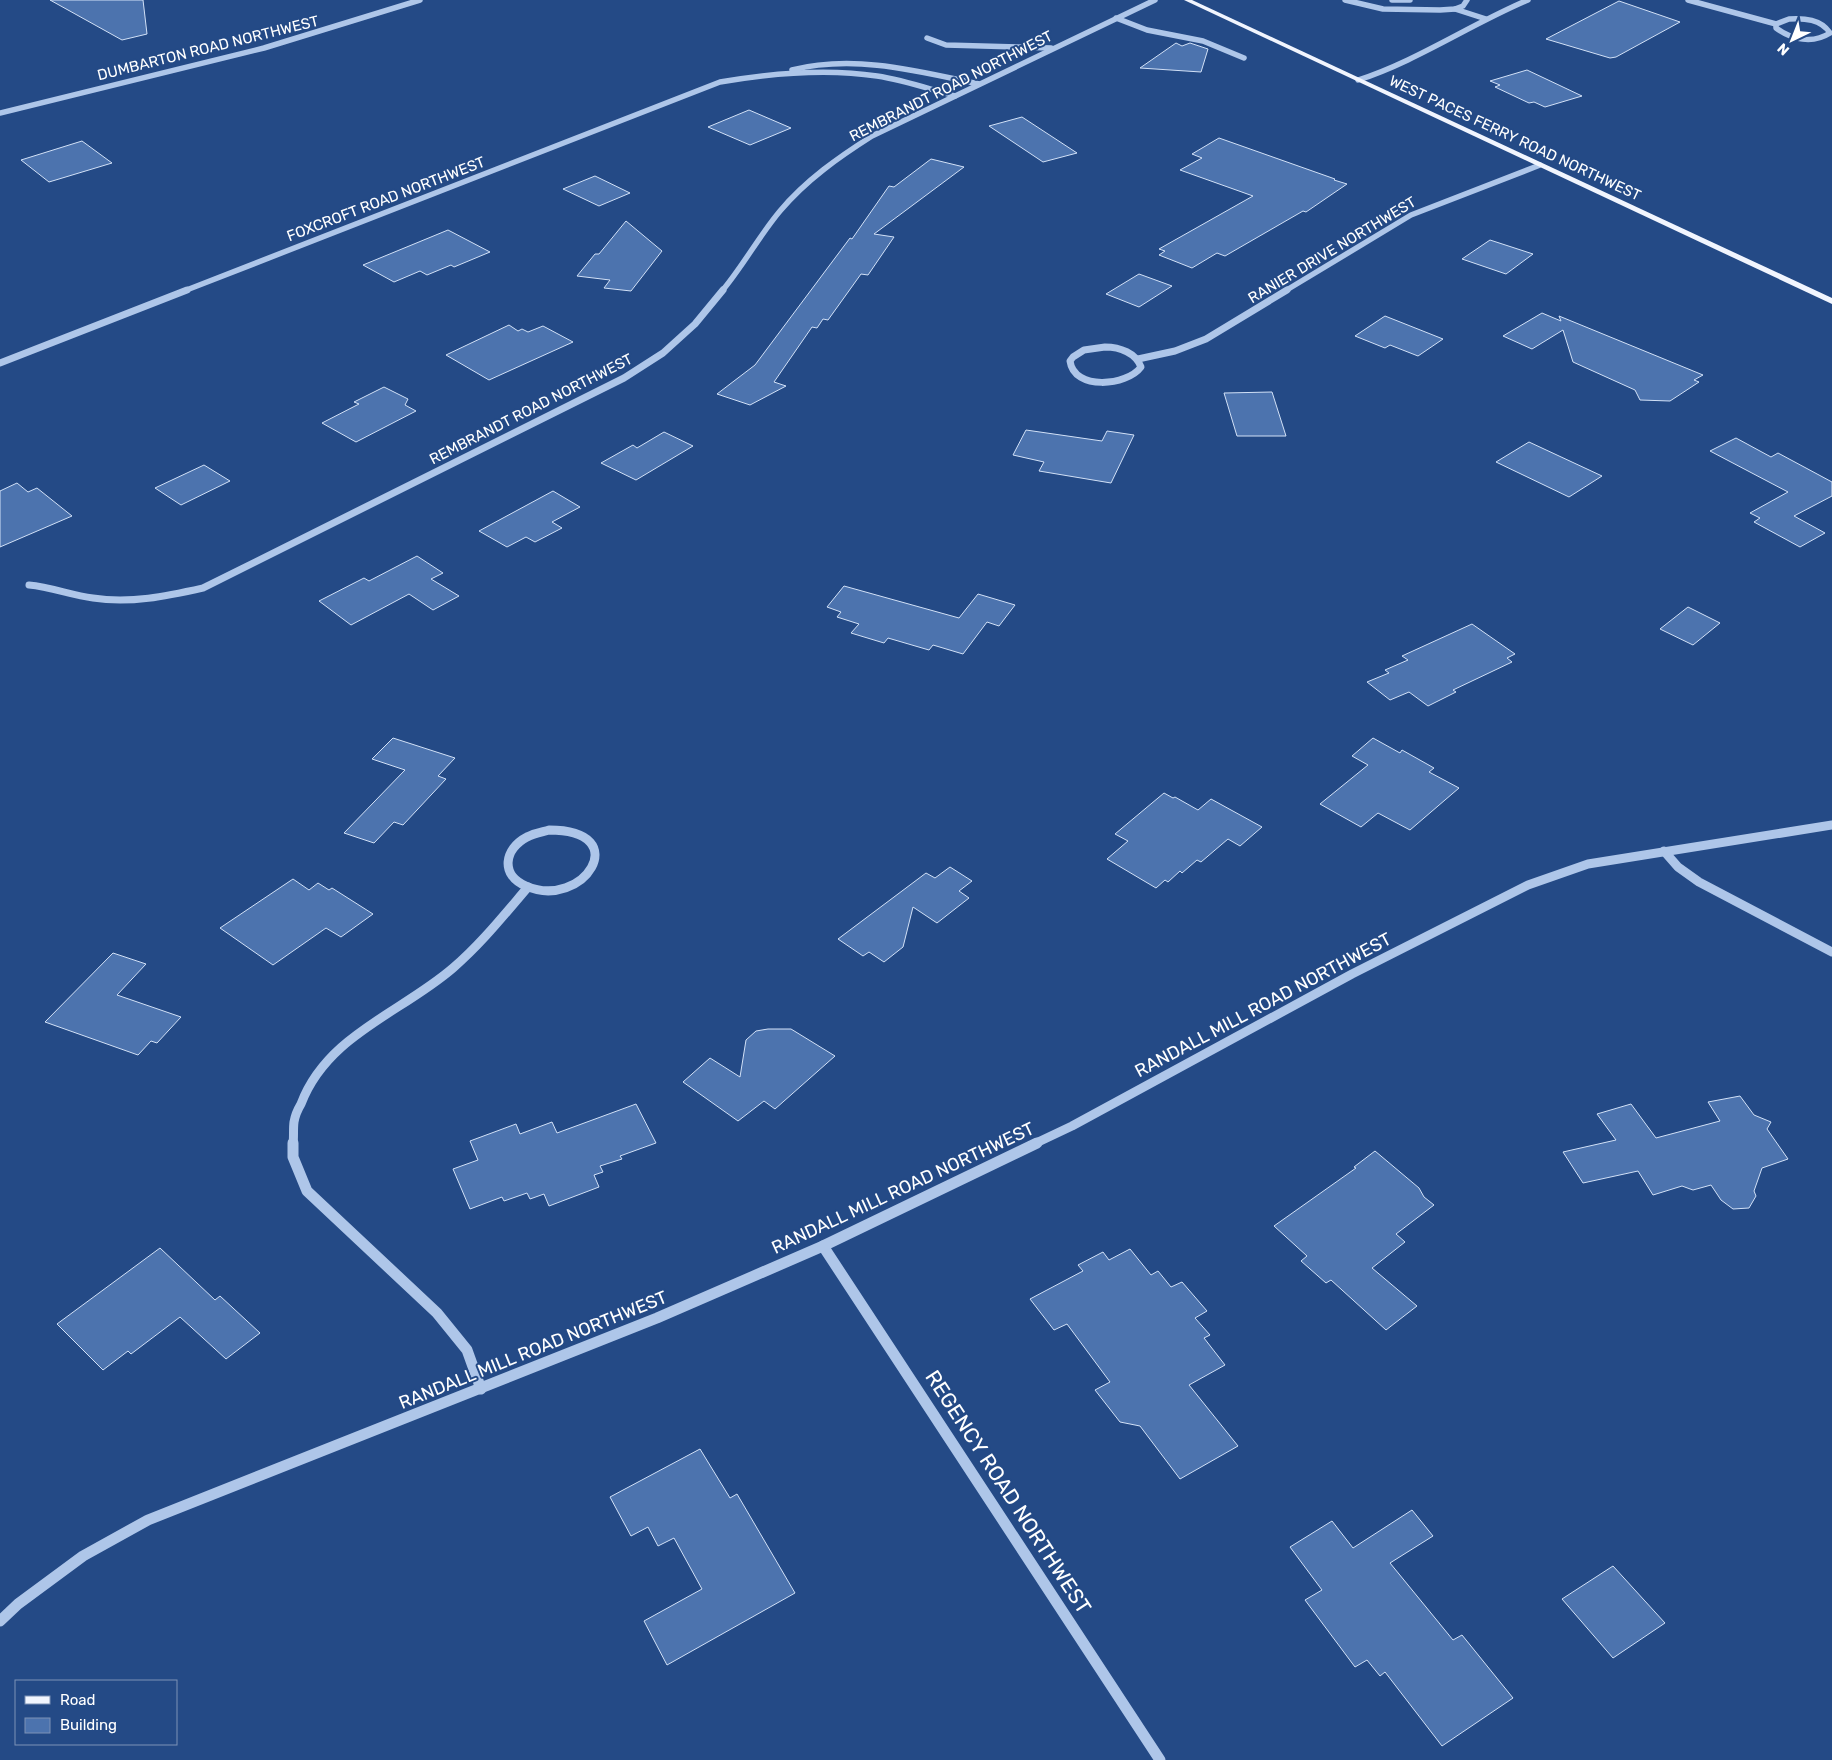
<svg xmlns="http://www.w3.org/2000/svg" width="1832" height="1760" font-family="Rubik,sans-serif">
<style>
.building{fill:#4c73ae;stroke:#d2e1f7}
.lines{fill:none;stroke-linecap:round;stroke-linejoin:round}
.minor-far3{stroke:#aec6e9;stroke-width:5.5}
.minor-far2{stroke:#aec6e9;stroke-width:7}
.minor-far1{stroke:#aec6e9;stroke-width:9}
.minor{stroke:#aec6e9;stroke-width:11}
.major{fill:#f1f5fe;fill-rule:evenodd}
.labels{text-anchor:middle;stroke-width:4;stroke-linejoin:round;paint-order:stroke}
.far-street-label{font-size:15px;fill:#fff;stroke:#244a86}
.street-label{font-size:18px;fill:#fff;stroke:#244a86}
.near-street-label{font-size:21px;fill:#fff;stroke:#244a86}
</style>
<rect width="100%" height="100%" fill="#244a86"/>
<g class="building">
<path d="M50 0H143L147 34 122 40Z"/>
<path d="M1619 1 1680 22 1616 57 1610 58 1546 39Z"/>
<path d="M1176 43 1182 46 1190 43 1208 49 1201 72 1140 68Z"/>
<path d="M1527 70 1582 96 1545 107 1534 102 1529 103 1495 87 1500 85 1490 81Z"/>
<path d="M749 110 791 128 750 145 708 127Z"/>
<path d="M1022 117 1077 153 1043 162 989 126Z"/>
<path d="M1219 138 1335 179 1334 180 1347 184 1306 212 1303 211 1225 256 1217 253 1192 268 1159 255 1165 251 1159 249 1253 196 1180 170 1202 158 1192 154Z"/>
<path d="M82 141 112 163 49 182 21 160Z"/>
<path d="M931 159 964 167 874 234 894 237 868 275 861 274 828 320 823 319 817 328 812 327 774 382 786 386 750 405 717 394 755 365 850 238 852 239 889 186 894 187Z"/>
<path d="M595 176 630 193 599 206 563 189Z"/>
<path d="M626 221 662 251 631 291 604 288 610 280 577 276 595 254H599Z"/>
<path d="M448 230 490 252 454 267 451 265 427 275 420 271 394 282 363 265Z"/>
<path d="M1490 240 1533 254 1506 274 1462 259Z"/>
<path d="M1139 274 1172 286 1139 307 1106 294Z"/>
<path d="M1542 313 1561 321 1559 316 1703 375 1694 380 1699 382 1670 401 1640 400 1635 390 1573 362 1563 330 1532 349 1503 336Z"/>
<path d="M1385 316 1443 339 1418 356 1390 345 1385 348 1355 336Z"/>
<path d="M509 325 518 331 522 329 528 332 543 326 573 342 489 380 446 355Z"/>
<path d="M384 387 408 399 405 405 416 411 356 442 322 423 359 404 354 402Z"/>
<path d="M1272 392 1286 436H1237L1224 393Z"/>
<path d="M1026 430 1102 441 1107 431 1134 435 1111 483 1039 471 1044 462 1013 455Z"/>
<path d="M664 432 693 446 636 480 601 463 633 445 637 448Z"/>
<path d="M1736 438 1771 457 1778 453 1832 482V496L1794 516 1825 533 1800 547 1754 522 1760 518 1750 513 1788 492 1710 451Z"/>
<path d="M1529 442 1602 476 1569 497 1496 462Z"/>
<path d="M204 465 230 481 181 505 155 488Z"/>
<path d="M17 483 28 492 37 488 72 516 0 547V491Z"/>
<path d="M553 491 580 507 552 522 562 528 535 542 526 537 507 547 479 531Z"/>
<path d="M417 556 443 573 431 579 459 596 433 610 409 594 351 625 319 601 364 578 369 581Z"/>
<path d="M844 586 959 618 978 594 1015 605 999 626 987 622 963 654 933 645 929 650 888 638 884 643 851 633 859 624 837 617 841 612 827 607Z"/>
<path d="M1688 607 1720 623 1693 645 1660 629Z"/>
<path d="M1472 624 1515 654 1507 658 1512 662 1453 690 1456 692 1428 706 1409 692 1390 700 1367 682 1389 673 1385 670 1408 660 1402 656Z"/>
<path d="M393 738 455 758 438 776 446 779 403 825 394 822 374 843 344 833 405 770 372 759Z"/>
<path d="M1373 738 1400 753 1402 750 1434 768 1429 772 1459 788 1410 830 1378 813 1361 827 1320 804 1368 765 1352 756Z"/>
<path d="M1164 793 1173 798 1175 797 1198 810 1211 799 1262 827 1240 846 1228 839 1201 862 1197 860 1182 873 1180 871 1168 882 1165 880 1156 888 1107 859 1128 841 1115 834Z"/>
<path d="M950 867 972 881 959 891 969 898 937 923 913 907 903 947 884 962 869 952 863 956 838 939 926 873 935 878Z"/>
<path d="M293 879 309 890 318 883 329 890 332 888 373 914 341 937 326 928 273 965 220 928Z"/>
<path d="M113 953 146 964 117 995 181 1017 157 1043 151 1041 138 1055 45 1022Z"/>
<path d="M768 1029H791L835 1056 775 1109 764 1101 738 1121 683 1082 710 1058 740 1077 746 1040 756 1031Z"/>
<path d="M1740 1096 1754 1115 1771 1122 1767 1129 1788 1159 1762 1168 1754 1191 1756 1196 1749 1208 1733 1209 1721 1200 1711 1185 1693 1190 1682 1186 1653 1195 1638 1171 1583 1183 1563 1152 1616 1140 1597 1114 1631 1104 1656 1138 1720 1121 1708 1102Z"/>
<path d="M636 1104 656 1143 620 1156 622 1159 600 1166 603 1172 594 1175 599 1187 549 1206 544 1194 530 1199 527 1193 504 1201 502 1197 470 1209 453 1169 478 1160 470 1141 516 1124 520 1134 552 1122 557 1133Z"/>
<path d="M1375 1151 1419 1188 1424 1197 1434 1205 1396 1234 1405 1242 1372 1268 1417 1306 1386 1330 1331 1280 1326 1283 1301 1261 1307 1256 1274 1226 1356 1168 1354 1167Z"/>
<path d="M160 1248 215 1300 220 1296 260 1333 226 1359 180 1317 131 1354 128 1351 103 1370 57 1324Z"/>
<path d="M1130 1249 1151 1275 1158 1271 1171 1287 1182 1282 1207 1311 1195 1318 1210 1335 1204 1338 1225 1365 1189 1385 1238 1446 1180 1479 1140 1426 1120 1422 1095 1390 1110 1382 1067 1324 1054 1330 1030 1299 1083 1271 1078 1265 1103 1252 1109 1260Z"/>
<path d="M700 1449 730 1498 737 1494 795 1593 667 1665 644 1621 702 1589 674 1538 658 1546 648 1527 631 1536 610 1497Z"/>
<path d="M1412 1510 1433 1536 1390 1563 1453 1640 1462 1635 1513 1698 1442 1746 1385 1672 1380 1676 1367 1660 1355 1667 1305 1600 1322 1590 1290 1547 1332 1521 1353 1548Z"/>
<path d="M1613 1566 1665 1623 1613 1658 1562 1599Z"/>
</g>
<g class="lines">
<g class="minor-far3">
<path d="M1345 0 1383 9 1440 10 1455 9 1463 6 1467 0"/>
<path d="M1392 0H1410"/>
<path d="M1688 0 1776 24"/>
<path d="M1455 9 1486 19"/>
<path d="M1116 18 1147 30 1203 41 1244 58"/>
<path d="M1789 19C1804 18 1821 19 1830 33 1813 44 1792 40 1776 28V24Z"/>
<path d="M927 38 946 45 1051 48"/>
<path d="M792 70C854 54 918 71 979 84"/>
<path d="M1358 80C1415 62 1471 24 1528 0"/>
<path d="M0 113 264 48 420 0"/>
<path d="M184 291 720 82C772 73 825 68 877 76 904 80 929 89 955 96"/>
<path d="M722 291C743 266 759 236 780 211 806 180 839 157 872 136L1155 0"/>
<path d="M1285 291 1411 215 1540 165"/>
</g>
<g class="minor-far2">
<path d="M1105 347C1120 347 1136 353 1141 367 1127 386 1074 391 1070 361L1073 357 1084 350Z"/>
<path d="M1138 359 1175 351 1206 339 1287 290"/>
<path d="M0 363 187 290"/>
<path d="M29 585C51 587 71 595 93 598 130 604 167 596 203 588L624 378 663 353 695 324 723 290"/>
</g>
<g class="minor-far1">
<path d="M549 830C636 830 583 911 526 886 500 875 504 849 527 837 534 833 542 832 549 830Z"/>
<path d="M1664 851 1678 867 1699 882 1832 952"/>
<path d="M293 1144C294 1137 293 1129 294 1122 295 1116 298 1109 301 1104 327 1035 401 1013 453 968 481 944 504 915 528 887"/>
<path d="M1034 1144 1072 1126 1352 974 1528 885 1588 864 1832 825"/>
</g>
<g class="minor">
<path d="M293 1143V1157L307 1191 437 1313 467 1350 481 1389"/>
<path d="M823 1246 1160 1760"/>
<path d="M0 1621 18 1604 83 1556 148 1520 657 1318 823 1246 1037 1143"/>
</g>
<path class="major" d="M1184 0H1192L1832 298V304Z"/>
</g>
<g class="labels">
<g class="far-street-label">
<text transform="translate(208 48) rotate(-14)" y="5">DUMBARTON ROAD NORTHWEST</text>
<text transform="translate(951 86) rotate(-27)" y="5">REMBRANDT ROAD NORTHWEST</text>
<text transform="translate(1515 138) rotate(25)" y="5">WEST PACES FERRY ROAD NORTHWEST</text>
<text transform="translate(386 199) rotate(-21)" y="5">FOXCROFT ROAD NORTHWEST</text>
<text transform="translate(1332 250) rotate(-31)" y="5">RANIER DRIVE NORTHWEST</text>
<text transform="translate(531 409) rotate(-27)" y="5">REMBRANDT ROAD NORTHWEST</text>
</g>
<g class="street-label">
<text transform="translate(1263 1005) rotate(-28)" y="6">RANDALL MILL ROAD NORTHWEST</text>
<text transform="translate(903 1188) rotate(-25)" y="6">RANDALL MILL ROAD NORTHWEST</text>
<text transform="translate(533 1350) rotate(-22)" y="6">RANDALL MILL ROAD NORTHWEST</text>
</g>
<g class="near-street-label">
<text transform="translate(1008 1492) rotate(57)" y="7">REGENCY ROAD NORTHWEST</text>
</g>
</g>
<rect x="15" y="1680" width="162" height="65" fill="#244a86" stroke="#7c92b6"/>
<rect x="25" y="1696" width="25" height="8" fill="#f1f5fe" stroke="#7c92b6"/>
<text x="60" y="1705" font-size="15" fill="#ffffff">Road</text>
<rect x="25" y="1718" width="25" height="15" fill="#4c73ae" stroke="#7c92b6"/>
<text x="60" y="1730" font-size="15" fill="#ffffff">Building</text>
<g transform="translate(1792 40) rotate(223)" stroke="#244a86" stroke-width="4" paint-order="stroke">
<path d="M0-4L9 19L0 12L-9 19Z" fill="#ffffff"/>
<text y="-8" font-size="14" font-weight="bold" text-anchor="middle" fill="#ffffff">N</text>
</g>
</svg>
